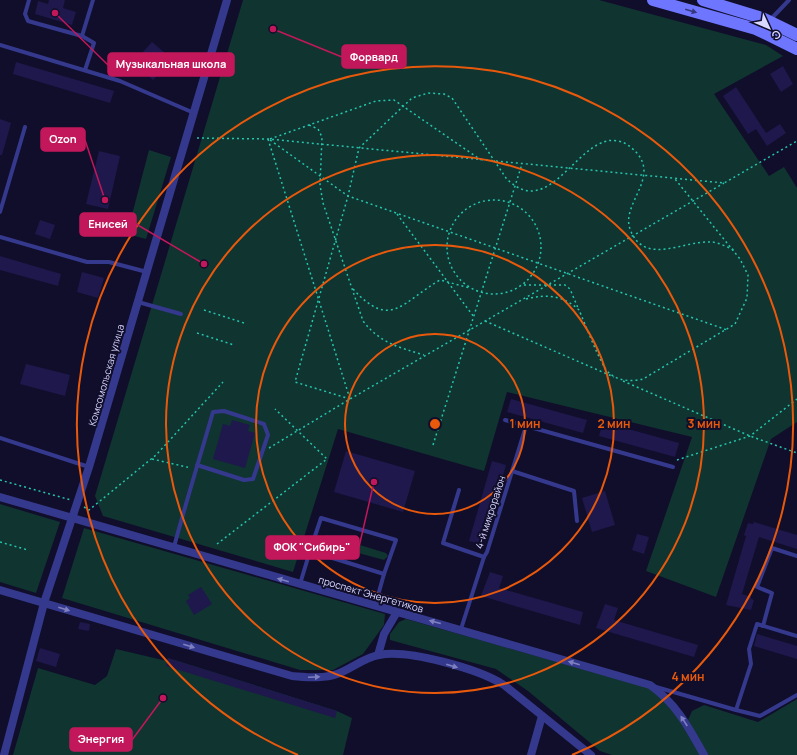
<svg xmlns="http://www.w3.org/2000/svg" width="797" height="755" font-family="Manrope,sans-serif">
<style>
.green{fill:#103430}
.building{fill:#1e184c}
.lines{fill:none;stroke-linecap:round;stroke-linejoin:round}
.path{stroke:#25c5ae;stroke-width:1.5;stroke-dasharray:2 3;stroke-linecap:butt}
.lane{stroke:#35398d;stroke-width:4}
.street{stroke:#35398d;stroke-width:8}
.secondary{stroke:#6e76ff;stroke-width:12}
.oneway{fill:#36387f}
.oneway2{fill:#7e80c0}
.ring{fill:none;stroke:#e8590c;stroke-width:2}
.labels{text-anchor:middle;stroke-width:4;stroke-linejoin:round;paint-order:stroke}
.street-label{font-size:10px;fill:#d8d7ff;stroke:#100e2a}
.centre{fill:#e8590c;stroke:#100e2a;stroke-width:2}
.ring-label{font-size:12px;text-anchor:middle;font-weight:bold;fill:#e8590c;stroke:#100e2a;stroke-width:4;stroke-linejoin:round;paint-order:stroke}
.leader{fill:none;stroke:#c2185b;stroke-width:1.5}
.callout-dot{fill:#c2185b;stroke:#100e2a;stroke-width:1.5}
.callout{fill:#c2185b;stroke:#c2185b;stroke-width:1.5}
.callout-label{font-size:11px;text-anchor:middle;font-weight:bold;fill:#fff}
</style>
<rect width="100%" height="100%" fill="#100e2a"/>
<g class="green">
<path d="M243 0H599L766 45 783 56 714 94 769 176 784 167 797 188V422L771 439 716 597 646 571 692 437 507 392 484 471 338 429 293 572 103 516 95 496Z"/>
<path d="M149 150 171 157 146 239 127 234Z"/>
<path d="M0 504 60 522 36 593 0 582Z"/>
<path d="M84 528 385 614 384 625 363 654 333 670H300L62 598Z"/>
<path d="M327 535 386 553 388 556 384 560 322 543 321 539Z"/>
<path d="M406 619 649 688C675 708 685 728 702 755H612L600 751 528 691 496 669 390 640V634L399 622Z"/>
<path d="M116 649 167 661 168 658 337 711 352 718 343 755H13L38 668 95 685 107 676Z"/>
<path d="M797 699V755H708L688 720 692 711 704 705 758 722Z"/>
</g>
<g class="building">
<path d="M49 0H65L63 8 76 12 72 25 35 14 38 1 48 4Z"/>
<path d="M152 42 172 59 153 80 134 62Z"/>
<path d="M16 62 114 91 110 103 13 74Z"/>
<path d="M783 66 793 84 781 92 770 74Z"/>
<path d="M736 87 766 133 780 124 786 133 767 146 756 129 748 134 723 96Z"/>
<path d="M0 119 11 123 2 155H0Z"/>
<path d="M99 151 120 156 108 209 86 204Z"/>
<path d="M40 220 55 225 50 239 35 234Z"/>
<path d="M0 256 61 274 58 286 0 270Z"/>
<path d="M82 272 104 278 98 298 77 292Z"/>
<path d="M26 364 70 375 65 396 20 384Z"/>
<path d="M511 399 587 420 583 433 507 412Z"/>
<path d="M232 420 250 425 248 431 255 433 245 468 213 459 223 424 230 426Z"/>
<path d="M603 422 679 443 675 457 599 436Z"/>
<path d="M346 451 415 471 403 512 334 492Z"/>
<path d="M492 461 506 465 483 545 469 541Z"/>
<path d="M605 491 615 525 592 532 582 498Z"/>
<path d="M754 522 797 535V549L759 537 742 594 751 597V599L754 600 751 610 726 605 746 536 744 535 748 523 753 524Z"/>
<path d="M637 534 649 537 644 554 632 550Z"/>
<path d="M490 572 503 576 499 588 583 612 580 625 481 596Z"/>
<path d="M201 587 212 604 194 615 186 601 190 598 188 595Z"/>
<path d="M605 604 618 608 614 620 698 645 694 657 596 628Z"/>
<path d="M80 622 90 624 89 631 78 629Z"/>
<path d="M757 634 797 646V659L754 646Z"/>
<path d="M40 648 60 654 56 667 36 661Z"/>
<path d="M168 658 337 711 335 718 166 666Z"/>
</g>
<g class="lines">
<g class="path">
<path d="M309 125 318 129 322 137 320 185 323 203 363 321C380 343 398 347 424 355"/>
<path d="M197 138 268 139 724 183 797 141"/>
<path d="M268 139 350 399"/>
<path d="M270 139 376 101 394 100 481 160"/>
<path d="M270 140 348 196 727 330"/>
<circle cx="494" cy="247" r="47"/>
<path d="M397 214 474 317"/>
<path d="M524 285H565L570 289 578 308"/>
<path d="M353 289C391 331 403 301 440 280L470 288"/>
<path d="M526 299C546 294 563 295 579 310 584 321 601 366 608 372 617 381 631 382 643 379L735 324 747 298 748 275 740 259 675 179"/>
<path d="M204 310 244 323"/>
<path d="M485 321 614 377"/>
<path d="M197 333 234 345"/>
<path d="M623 381 750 436 797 453"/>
<path d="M350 399 295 382 348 196 359 148 412 98 428 93 444 94 452 98 506 178C550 224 579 132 618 141 625 142 631 147 636 152 660 178 621 204 630 229 644 267 684 240 711 242 718 242 727 247 734 250"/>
<path d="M433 445 522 164"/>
<path d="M269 448 350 399 724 183"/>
<path d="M152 459 191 468"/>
<path d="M677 460 750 436 797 399"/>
<path d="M0 480 71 500"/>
<path d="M84 507 89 510 156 455 223 382"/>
<path d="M0 542 28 550"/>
<path d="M217 544 327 459 275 409"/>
</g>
<g class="lane">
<path d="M29 0 25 14 28 21 82 36 94 43 85 70"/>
<path d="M770 20 789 0"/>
<path d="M82 36 93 0"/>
<path d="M0 45 120 81 194 113"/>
<path d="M0 212 25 127"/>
<path d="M0 237 87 262H109L147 272"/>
<path d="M138 302 181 314"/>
<path d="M505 420 673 467"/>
<path d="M0 438 89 467"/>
<path d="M512 471 574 491 577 521"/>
<path d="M459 490 443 543 484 557"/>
<path d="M174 547C186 502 200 457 213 412L224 411 264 424 268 435 253 479 244 480 197 465"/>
<path d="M310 551 321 518 396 540 384 574"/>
<path d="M300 584 310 551 384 574 375 606"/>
<path d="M763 626 772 593 757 587 772 548 797 556"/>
<path d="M461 629 484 557 487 552 526 426"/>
<path d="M656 687 736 710 751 664 749 649 757 624 797 636"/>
<path d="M736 710 760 716 797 695"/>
</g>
<g class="street">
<path d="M0 497 650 685C676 703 689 728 704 755"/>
<path d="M0 590 292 676C307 677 323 679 337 674 351 669 365 657 379 655 408 649 479 669 504 685L591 755"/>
<path d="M378 655 384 634 397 612"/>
<path d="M4 755 44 603 89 467 227 0"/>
<path d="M531 755 542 716"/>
</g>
<g class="secondary">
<path d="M653 0 756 29 797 49"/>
<path d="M703 0 762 18 797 35"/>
</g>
</g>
<defs><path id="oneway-solid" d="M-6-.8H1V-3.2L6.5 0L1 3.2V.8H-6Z"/></defs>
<use class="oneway" href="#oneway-solid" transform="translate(691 11) rotate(16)"/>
<g class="oneway2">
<use href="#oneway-solid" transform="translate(283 580) rotate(-164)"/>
<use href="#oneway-solid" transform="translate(64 609) rotate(17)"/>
<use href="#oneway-solid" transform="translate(435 622) rotate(-165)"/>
<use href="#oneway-solid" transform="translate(189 646) rotate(17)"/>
<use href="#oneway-solid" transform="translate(574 663) rotate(-164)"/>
<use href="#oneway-solid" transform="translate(452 666) rotate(16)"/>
<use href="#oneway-solid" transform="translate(314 677) rotate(-2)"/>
<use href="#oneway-solid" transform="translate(684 721) rotate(-123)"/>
</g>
<g class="ring">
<circle cx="435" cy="424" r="90"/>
<circle cx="435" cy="424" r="179"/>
<circle cx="435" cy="424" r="269"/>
<path d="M298 755A358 358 0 1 1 572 755"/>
</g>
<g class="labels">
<g class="street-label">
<text transform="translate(106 375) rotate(-74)" y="4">Комсомольская улица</text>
<text transform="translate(490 512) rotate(-72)" y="4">4-й микрорайон</text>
<text transform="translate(371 594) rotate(16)" y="4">проспект Энергетиков</text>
</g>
</g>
<circle cx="435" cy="424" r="6" class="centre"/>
<g class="ring-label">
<text x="525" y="428">1 мин</text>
<text x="614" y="428">2 мин</text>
<text x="704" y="428">3 мин</text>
<text x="688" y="681">4 мин</text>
</g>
<path class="leader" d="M273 29L342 57M55 13L108 65M105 200L85 140M204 264L136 224M374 482L359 547M163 698L132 740"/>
<g class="callout-dot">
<circle cx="273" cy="29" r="4"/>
<circle cx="55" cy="13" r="4"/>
<circle cx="105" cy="200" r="4"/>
<circle cx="204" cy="264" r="4"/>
<circle cx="374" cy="482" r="4"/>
<circle cx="163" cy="698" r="4"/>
</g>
<g class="callout">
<rect x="342" y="45" width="64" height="23" rx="4"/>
<rect x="108" y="53" width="126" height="23" rx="4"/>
<rect x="41" y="128" width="44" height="23" rx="4"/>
<rect x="80" y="213" width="56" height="23" rx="4"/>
<rect x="266" y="536" width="93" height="23" rx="4"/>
<rect x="70" y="728" width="62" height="23" rx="4"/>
</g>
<g class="callout-label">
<text x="374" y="61">Форвард</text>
<text x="171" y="68">Музыкальная школа</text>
<text x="63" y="143">Ozon</text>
<text x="108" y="228">Енисей</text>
<text x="312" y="551">ФОК "Сибирь"</text>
<text x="101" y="743">Энергия</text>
</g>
<g transform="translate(769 28) rotate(134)" stroke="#100e2a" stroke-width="3" paint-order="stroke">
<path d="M0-3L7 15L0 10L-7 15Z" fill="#d8d7ff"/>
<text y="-6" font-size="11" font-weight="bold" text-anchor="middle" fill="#d8d7ff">С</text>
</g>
</svg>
